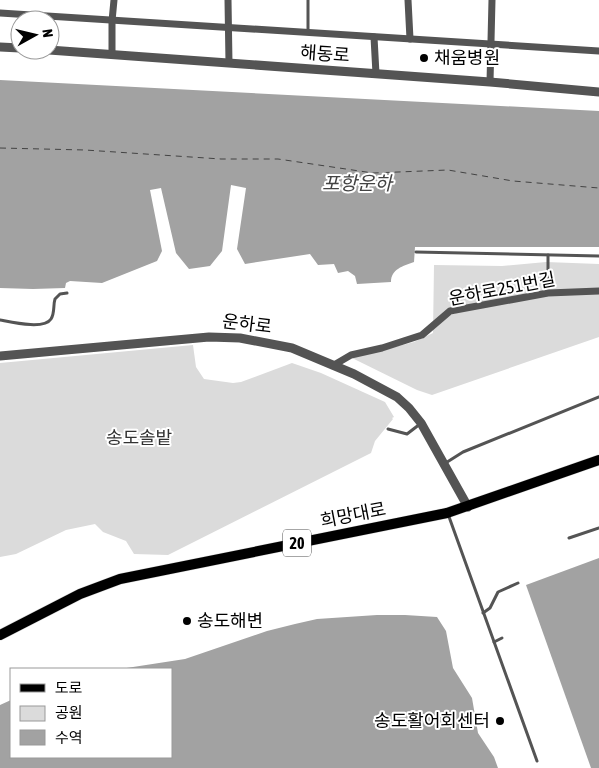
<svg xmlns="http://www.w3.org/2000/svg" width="599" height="768" font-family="'Asap Condensed','Noto Sans KR',sans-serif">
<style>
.green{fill:#dbdbdb}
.water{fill:#a2a2a2}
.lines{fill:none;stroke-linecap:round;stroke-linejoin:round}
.ferry{stroke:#434343;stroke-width:1;stroke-dasharray:6 5;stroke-linecap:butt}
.primary-casing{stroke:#dbdbdb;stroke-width:11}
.service{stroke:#545454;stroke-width:3}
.minor{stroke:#545454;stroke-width:7}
.tertiary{stroke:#545454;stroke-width:9}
.primary{stroke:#000;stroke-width:10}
.poi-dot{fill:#000;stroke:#fff;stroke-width:2}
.labels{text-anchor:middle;stroke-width:4;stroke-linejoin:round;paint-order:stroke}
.shield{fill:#fff;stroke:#4c4c4c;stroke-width:1}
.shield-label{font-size:16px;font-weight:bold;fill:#000}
.street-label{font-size:18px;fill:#000;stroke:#fff}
.poi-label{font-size:18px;fill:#000;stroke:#fff;text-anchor:start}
.park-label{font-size:18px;fill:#323232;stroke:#fff}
.water-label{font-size:19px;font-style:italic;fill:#434343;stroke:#fff}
</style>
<rect width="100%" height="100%" fill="#fff"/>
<g class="green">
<path d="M546 262 599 264V337L432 395 417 390 352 358 414 342 433 333 434 265 502 266Z"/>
<path d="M193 345 196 367 204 379 233 383 241 382 292 363 321 373 385 402 394 417 392 418 393 419 375 441 371 453 168 555 134 554 126 541 103 532 95 524 66 530 16 554 0 557V363Z"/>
</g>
<g class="water">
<path d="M0 80 599 111V247H415L414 262C403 266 391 269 391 282L357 284 355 276 348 271 338 273 334 264 318 265 310 254 245 264 237 249 246 188 231 185 222 251 210 266 189 269 176 253 161 188 150 190 162 251 157 261 102 283 70 281 66 283 65 288 33 289 0 288Z"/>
<path d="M599 558V768H591L526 585Z"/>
<path d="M377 615H405L437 617 446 631 453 668 472 698 478 733 494 757 498 768H0V705L11 700V757H171V669H120L185 659 267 631 295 624 317 619Z"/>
</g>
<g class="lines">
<path class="ferry" d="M0 148 85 150 221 159H278L373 173 448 170 513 181 599 188"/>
<g class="primary-casing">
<path id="primary" d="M0 635 80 594 120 579 447 513 599 460"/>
</g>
<g class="service">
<path d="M308 32V0"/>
<path d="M416 252 599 256"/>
<path d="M548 255V293"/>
<path d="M0 320C11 322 44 330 51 319 55 313 53 305 55 299L60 294 67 293"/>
<path d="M388 429 407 434 420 424"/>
<path d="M444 464 463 452 599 397"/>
<path d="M448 514 537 761"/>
<path d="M569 538 599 528"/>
<path d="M483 613 490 608 498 592 518 583"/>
<path d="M494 642 502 638"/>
</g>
<g class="minor">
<path d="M228 0 229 63"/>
<path d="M408 0 410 39"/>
<path d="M0 13 599 51"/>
<path d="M374 37 376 74"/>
<path d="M112 55V21L114 0"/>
<path d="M490 82 492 0"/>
<path d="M334 365 351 355 382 348 422 335 450 311 548 293 599 291"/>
</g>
<g class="tertiary">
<path d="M0 47 20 48"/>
<path d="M49 50 490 82 599 92"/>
<path d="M0 356 209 337 240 338 292 348 354 374 397 397 409 408 421 423 468 507"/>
</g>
<use href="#primary" class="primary"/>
</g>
<g class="poi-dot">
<circle cx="424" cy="58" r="5"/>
<circle cx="187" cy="621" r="5"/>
<circle cx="500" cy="721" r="5"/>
</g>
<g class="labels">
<rect class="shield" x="283" y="529.5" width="28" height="27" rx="4"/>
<g class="shield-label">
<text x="297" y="549">20</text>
</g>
<g class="street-label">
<text transform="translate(325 54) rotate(4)" y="6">해동로</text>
<text transform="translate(502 289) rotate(-11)" y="6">운하로251번길</text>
<text transform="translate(247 324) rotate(7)" y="6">운하로</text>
<text transform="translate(353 515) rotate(-11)" y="6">희망대로</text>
</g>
<g class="poi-label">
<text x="434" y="64">채움병원</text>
<text x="197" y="627">송도해변</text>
<text x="490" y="727" text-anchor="end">송도활어회센터</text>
</g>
<g class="park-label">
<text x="139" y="444">송도솔밭</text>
</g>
<g class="water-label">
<text x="357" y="190">포항운하</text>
</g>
</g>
<rect x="10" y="668" width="162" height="90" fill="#ffffff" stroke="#999999"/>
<rect x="20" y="684" width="25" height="8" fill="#000000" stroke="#999999"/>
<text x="55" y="693" font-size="15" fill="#000000">도로</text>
<rect x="20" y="706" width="25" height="15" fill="#dbdbdb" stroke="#999999"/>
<text x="55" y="718" font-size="15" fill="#000000">공원</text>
<rect x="20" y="730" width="25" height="15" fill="#a2a2a2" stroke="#999999"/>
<text x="55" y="743" font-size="15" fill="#000000">수역</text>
<g transform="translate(35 35) rotate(82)"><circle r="24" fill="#ffffff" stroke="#999999"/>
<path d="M0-4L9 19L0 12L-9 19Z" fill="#000000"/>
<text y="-8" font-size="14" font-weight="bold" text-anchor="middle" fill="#000000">N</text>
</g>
</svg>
